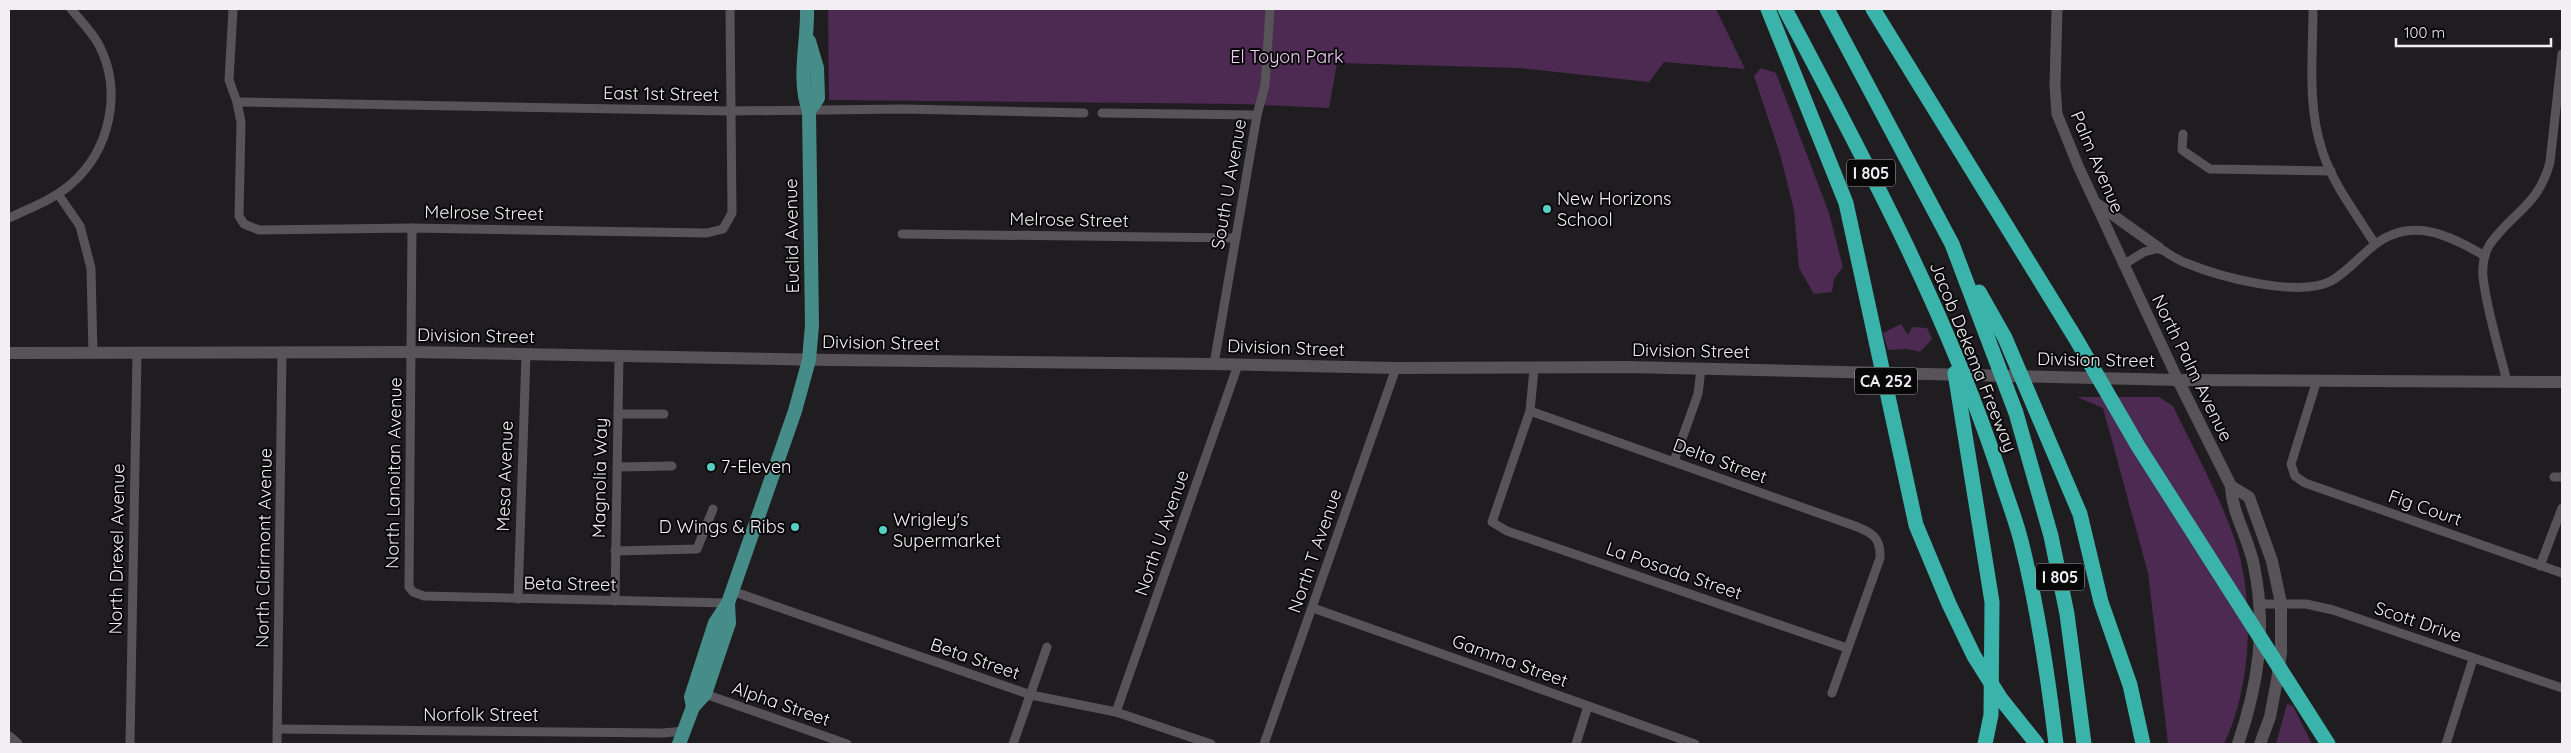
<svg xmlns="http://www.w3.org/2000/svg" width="2571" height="753" font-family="Quicksand,sans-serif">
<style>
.green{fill:#4c2a52}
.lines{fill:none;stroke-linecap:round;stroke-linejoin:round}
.minor{stroke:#575358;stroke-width:9}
.tertiary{stroke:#575358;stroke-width:11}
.secondary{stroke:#575358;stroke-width:12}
.primary{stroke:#468d8a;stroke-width:14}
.motorway{stroke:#3ab4ab;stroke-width:15}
.poi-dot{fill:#56cec3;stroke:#090809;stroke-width:2}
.labels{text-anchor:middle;stroke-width:4;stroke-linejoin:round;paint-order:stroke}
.shield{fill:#090809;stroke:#abaaac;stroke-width:1}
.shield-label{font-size:16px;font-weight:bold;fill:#f1eff2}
.park-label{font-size:18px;fill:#f1cbf8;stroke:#090809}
.street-label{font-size:18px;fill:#f1eff2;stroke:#090809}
.poi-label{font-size:18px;fill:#f1eff2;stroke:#090809;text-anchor:start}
</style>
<rect width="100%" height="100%" fill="#201d20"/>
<g class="green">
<path d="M828 9H1716L1745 69 1664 62 1649 82 1520 68 1337 63 1329 108 1242 104 829 100Z"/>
<path d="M1761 68 1776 73 1829 213 1843 267 1834 279 1832 292 1814 294 1799 268 1794 210 1780 154 1754 76Z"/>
<path d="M1901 324 1908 335 1912 327 1927 328 1932 339 1920 352 1907 349 1888 350 1883 333Z"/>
<path d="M2077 397H2159L2173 406C2194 450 2219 494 2235 540 2255 601 2252 686 2224 744H2168L2148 573 2103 408Z"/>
<path d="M2287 704 2293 706 2312 744H2276Z"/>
</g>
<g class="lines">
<g class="minor">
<path d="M233 9 229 80 237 102 241 122 239 216 244 224 259 230 412 228 707 233 723 229 732 213 730 9"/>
<path d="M2313 9C2313 56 2307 105 2322 150 2332 183 2357 215 2375 244"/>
<path d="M237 102 731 111 903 109 1084 113"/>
<path d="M1102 113 1257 115"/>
<path d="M2183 134 2182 150 2210 169 2331 171"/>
<path d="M58 194 80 226 91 268 93 354"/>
<path d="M9 218C30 208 52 200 70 185 110 151 123 92 99 45 92 32 80 20 71 9"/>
<path d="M412 228 409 587 413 592 424 596 728 603"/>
<path d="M902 234 1236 238"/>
<path d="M2123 265 2144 252 2159 248C2168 253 2177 260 2186 263 2220 277 2298 298 2331 281 2346 273 2359 257 2372 247 2410 215 2449 235 2485 256"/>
<path d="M1214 364 1257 115 1265 85 1270 9"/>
<path d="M1534 369 1530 411 1492 522 1507 531 1847 648"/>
<path d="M2317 380 2291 464 2295 476 2305 483 2562 573"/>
<path d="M2507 382C2499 348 2487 312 2483 277 2482 267 2484 253 2490 244 2513 212 2539 205 2550 162L2562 54"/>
<path d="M1530 411 1855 526C1873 533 1881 538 1880 558L1832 693"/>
<path d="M618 414H664"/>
<path d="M1674 461 1698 394 1701 369"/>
<path d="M617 467 672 466"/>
<path d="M2554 477H2562"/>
<path d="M615 551 697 549 713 509"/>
<path d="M2540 566 2562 508"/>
<path d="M732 591 1031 695 1116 712 1211 744"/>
<path d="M518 599 526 354"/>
<path d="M615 601 619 356"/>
<path d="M2259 604H2306L2333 610 2562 688"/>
<path d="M1313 608 1695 744"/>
<path d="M705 694 847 744"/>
<path d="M1116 712 1238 365"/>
<path d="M277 729 663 733 684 731"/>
<path d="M130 744 137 354"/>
<path d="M277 744 282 351"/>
<path d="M1013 744 1047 647"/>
<path d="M1264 744 1396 368"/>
<path d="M1576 744 1588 706"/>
<path d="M2446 744 2473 659"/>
</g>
<g class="tertiary">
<path d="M2057 9 2055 86 2057 114 2079 168 2178 380"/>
<path d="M2096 203 2159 248"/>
<path d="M9 737 17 744"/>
</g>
<g class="secondary">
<path d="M9 353 412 352 832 360 1214 364 1396 368 1627 367 2178 380 2562 382"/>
<path d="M2178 380 2231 486C2232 514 2249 539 2254 566 2267 629 2258 685 2238 744"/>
<path d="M2231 486 2249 497 2272 561 2281 603V653L2277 680 2270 717 2260 744"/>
</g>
<g class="primary">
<path d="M809 111 818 98 817 68 809 41"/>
<path d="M693 707 691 697 715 623 728 603 795 411 809 360 812 325 809 111C797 78 808 43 807 9"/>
<path d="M679 744 693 707 705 694 708 685 729 623 728 603"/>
</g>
<g class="motorway">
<path d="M1768 9 1846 203 1916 525 1949 604 1974 656 2001 699 2037 744"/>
<path d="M1785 9C1864 159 1945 308 1998 469 2005 493 2015 517 2021 541 2038 608 2048 676 2056 744"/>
<path d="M1827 9 1952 244 2016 413 2051 536 2067 614 2084 744"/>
<path d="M1873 9 2076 339 2138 446 2328 744"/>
<path d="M1979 292 2005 338 2080 514 2101 602 2130 685 2143 744"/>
<path d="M1955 373 1992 602 1991 715 1985 744"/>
</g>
</g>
<g class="poi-dot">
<circle cx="1547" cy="209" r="5"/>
<circle cx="711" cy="467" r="5"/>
<circle cx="795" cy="527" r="5"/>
<circle cx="883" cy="530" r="5"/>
</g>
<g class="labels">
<g class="shield">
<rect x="1847" y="159.5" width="48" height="27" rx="4"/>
<rect x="1855" y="367.5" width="62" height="27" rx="4"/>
<rect x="2036" y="563.5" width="48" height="27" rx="4"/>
</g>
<g class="shield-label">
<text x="1871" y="179">I 805</text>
<text x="1886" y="387">CA 252</text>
<text x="2060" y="583">I 805</text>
</g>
<g class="park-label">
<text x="1287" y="63">El Toyon Park</text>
</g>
<g class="street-label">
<text transform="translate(661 94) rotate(1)" y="6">East 1st Street</text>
<text transform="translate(2097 162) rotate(67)" y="6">Palm Avenue</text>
<text transform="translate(1229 184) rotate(-80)" y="6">South U Avenue</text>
<text transform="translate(484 213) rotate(1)" y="6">Melrose Street</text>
<text transform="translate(1069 220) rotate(1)" y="6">Melrose Street</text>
<text transform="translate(792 236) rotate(-91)" y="6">Euclid Avenue</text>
<text transform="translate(476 336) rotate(1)" y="6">Division Street</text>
<text transform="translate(881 343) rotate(1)" y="6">Division Street</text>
<text transform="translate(1286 348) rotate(2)" y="6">Division Street</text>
<text transform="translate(1691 351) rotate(1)" y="6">Division Street</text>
<text transform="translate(1973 357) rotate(68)" y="6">Jacob Dekema Freeway</text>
<text transform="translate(2096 360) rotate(1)" y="6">Division Street</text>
<text transform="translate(2192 368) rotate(64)" y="6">North Palm Avenue</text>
<text transform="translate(1720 461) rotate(20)" y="6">Delta Street</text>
<text transform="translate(394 473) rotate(-89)" y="6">North Lanoitan Avenue</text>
<text transform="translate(505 476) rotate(-88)" y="6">Mesa Avenue</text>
<text transform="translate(600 478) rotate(-89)" y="6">Magnolia Way</text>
<text transform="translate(2425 508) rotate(19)" y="6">Fig Court</text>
<text transform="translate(1162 533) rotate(-71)" y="6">North U Avenue</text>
<text transform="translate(264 548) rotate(-89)" y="6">North Clairmont Avenue</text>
<text transform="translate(117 549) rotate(-89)" y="6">North Drexel Avenue</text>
<text transform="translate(1315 551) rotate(-71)" y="6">North T Avenue</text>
<text transform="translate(1674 571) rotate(19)" y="6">La Posada Street</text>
<text transform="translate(570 584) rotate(1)" y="6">Beta Street</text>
<text transform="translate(2418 622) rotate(19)" y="6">Scott Drive</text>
<text transform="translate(975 659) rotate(19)" y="6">Beta Street</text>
<text transform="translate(1510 661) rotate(20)" y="6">Gamma Street</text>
<text transform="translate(781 704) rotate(19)" y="6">Alpha Street</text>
<text x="481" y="721">Norfolk Street</text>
</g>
<g class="poi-label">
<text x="1557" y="205">New Horizons<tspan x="1557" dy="21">School</tspan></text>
<text x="721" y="473">7-Eleven</text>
<text x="893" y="526">Wrigley's<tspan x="893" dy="21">Supermarket</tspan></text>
<text x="785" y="533" text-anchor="end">D Wings &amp; Ribs</text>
</g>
</g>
<rect width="2571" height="753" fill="none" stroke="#f1eff2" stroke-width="20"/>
<path d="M2396 38v8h155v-8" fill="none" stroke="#f1eff2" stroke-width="2.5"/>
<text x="2404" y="38" font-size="15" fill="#f1eff2" stroke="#090809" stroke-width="4" paint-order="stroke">100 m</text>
</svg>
